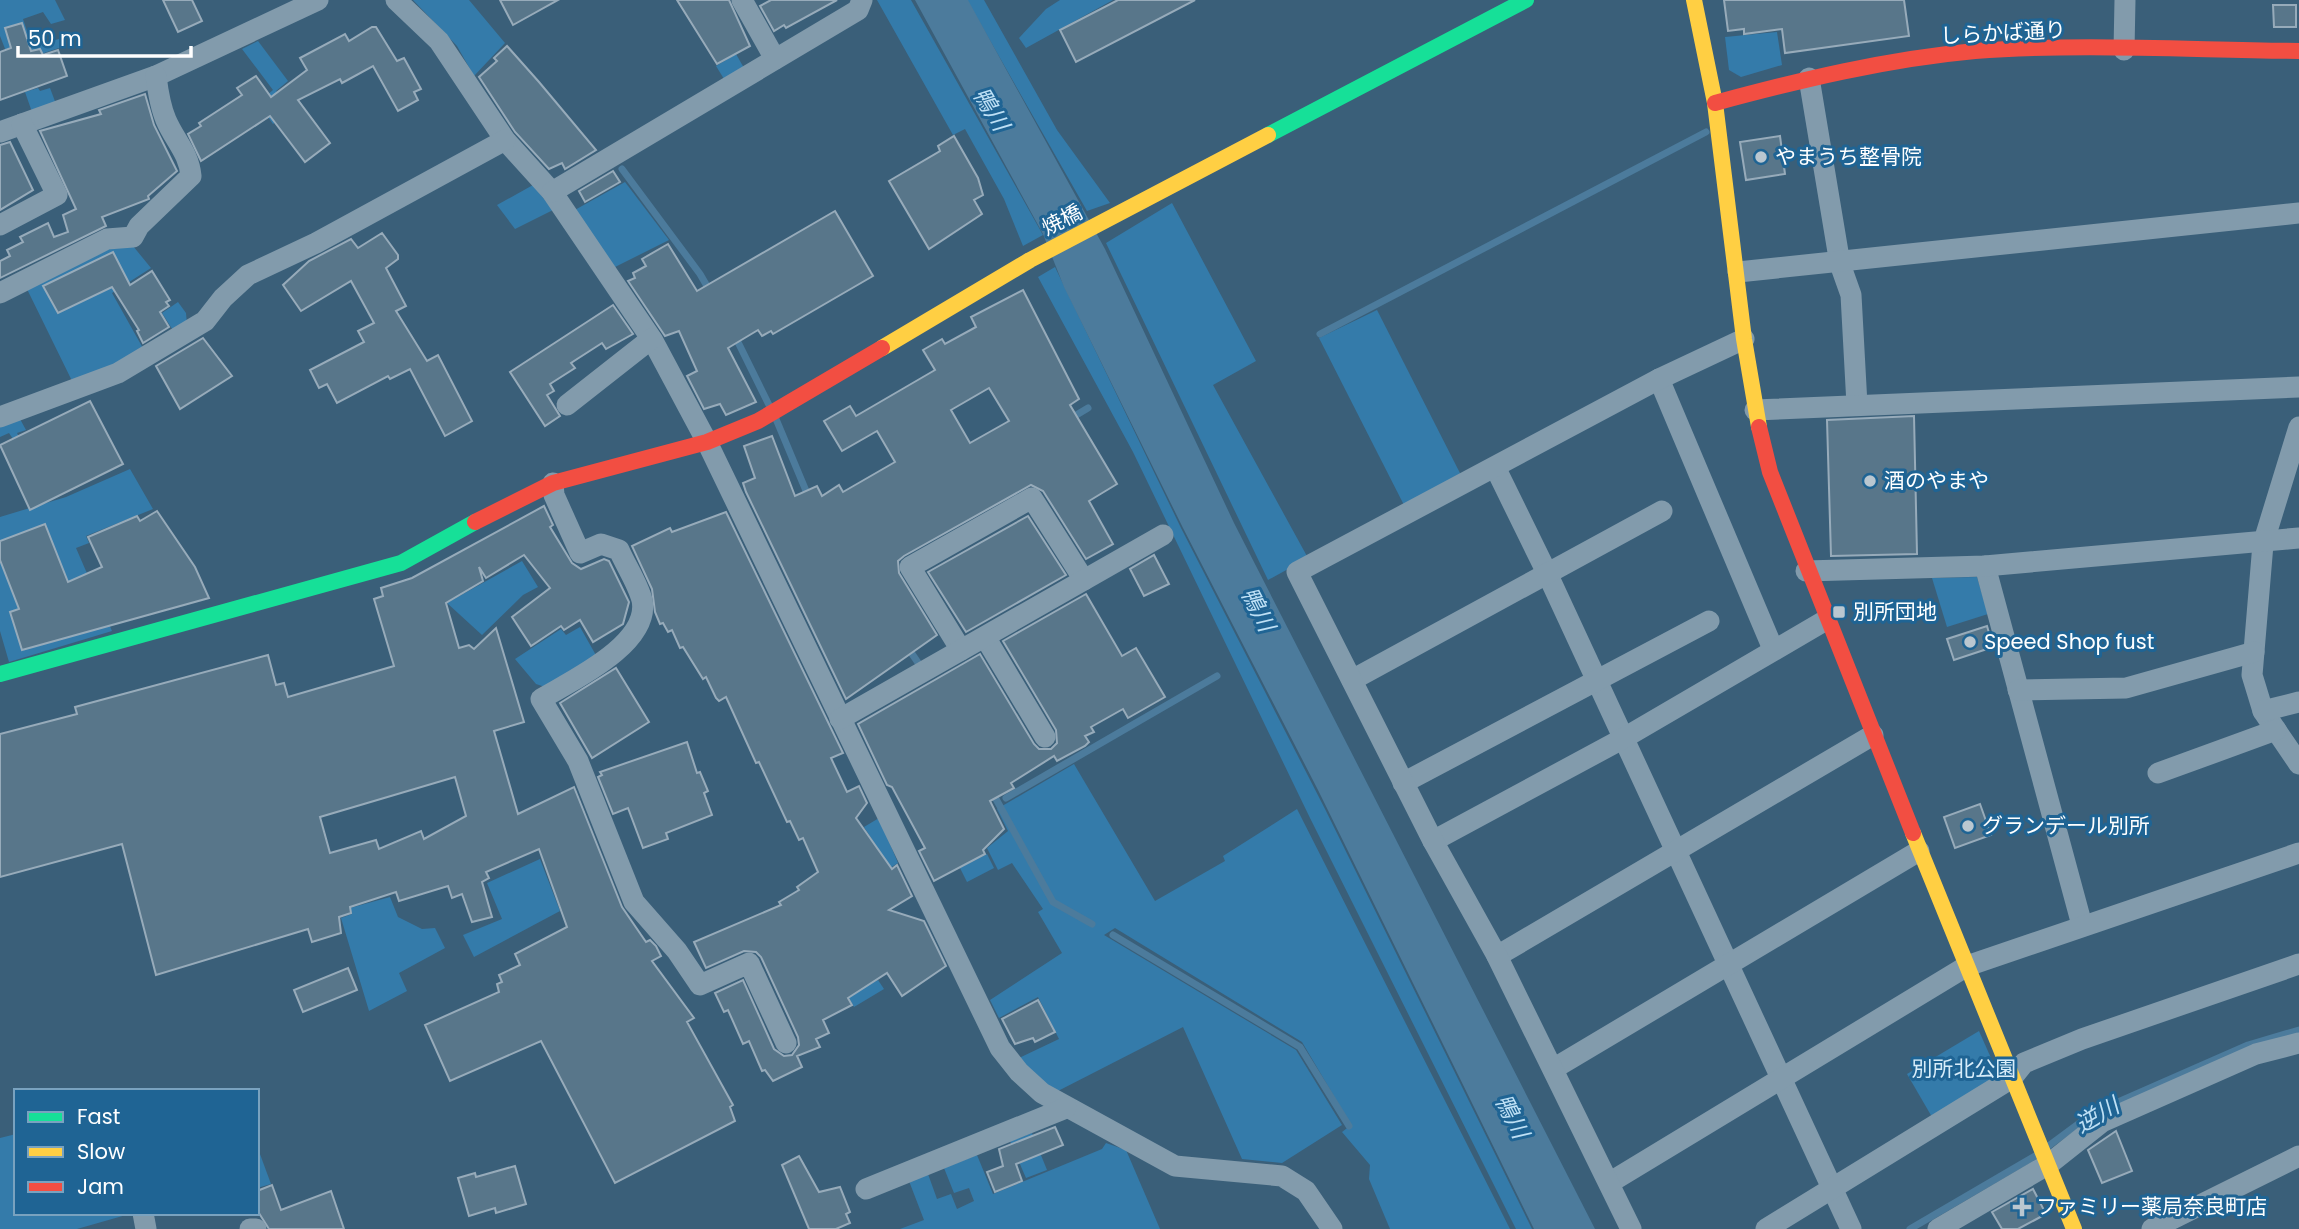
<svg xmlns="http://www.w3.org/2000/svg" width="2299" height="1229" font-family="Poppins,'Noto Sans JP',sans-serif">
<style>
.green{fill:#347baa}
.water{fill:#4c7b9c}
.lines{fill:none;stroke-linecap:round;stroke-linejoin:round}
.stream{stroke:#4c7b9c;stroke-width:7}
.building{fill:#58768a;stroke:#97abba;stroke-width:2;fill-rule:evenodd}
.street{stroke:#829bac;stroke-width:21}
.fast{stroke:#16e098;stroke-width:16}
.slow{stroke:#ffcf43;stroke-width:16}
.jam{stroke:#f24e42;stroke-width:16}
.poi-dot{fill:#bac7d0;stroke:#1f6494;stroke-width:2.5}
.labels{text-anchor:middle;stroke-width:6;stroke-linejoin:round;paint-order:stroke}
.street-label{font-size:21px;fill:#fff;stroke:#1f6494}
.poi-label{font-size:21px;fill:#fff;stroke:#1f6494;text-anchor:start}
.park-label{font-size:21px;fill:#d8edfa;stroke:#1f6494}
.water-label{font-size:23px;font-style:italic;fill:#bee0f5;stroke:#1f6494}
</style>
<rect width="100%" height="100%" fill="#3a5f79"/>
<g class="green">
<path d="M0 0H55L65 20 51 24 43 12 23 19 32 46 59 39 65 46 11 64 0 36Z"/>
<path d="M413 0H469L505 43 474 76 457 46Z"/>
<path d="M877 0H911L1043 235 1023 246 1004 199 965 129 953 135Z"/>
<path d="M967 0H984L1057 130 1110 203 1087 211Z"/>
<path d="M1060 0H1113L1026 48 1019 38 1046 9Z"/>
<path d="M1777 32 1782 65 1741 77 1729 70 1725 37Z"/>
<path d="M258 41 288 81 276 91 290 110 273 124 258 103 273 90 242 49Z"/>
<path d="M736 54 744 68 724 79 716 66Z"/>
<path d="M38 88 40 91 50 88 56 104 32 112 25 92Z"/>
<path d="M625 182 669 240 613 268 573 211Z"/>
<path d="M533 185 553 210 515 229 497 205Z"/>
<path d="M1172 203 1256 361 1213 385 1308 558 1268 580 1106 243Z"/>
<path d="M118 243 133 246 151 268 112 293 144 350 74 385 26 287Z"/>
<path d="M1055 267 1181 528 1325 809 1532 1229H1516L1310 818 1133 452 1038 277Z"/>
<path d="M178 302 186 313 187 324 174 332 162 313Z"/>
<path d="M1377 310 1463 479 1406 509 1319 338Z"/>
<path d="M20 419 26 430 17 433 19 437 13 439 9 433 0 437V425Z"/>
<path d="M130 469 153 509 86 536 89 543 76 548 112 631 9 662 0 631V517L66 497Z"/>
<path d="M522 561 538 587 523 595 482 635 447 603Z"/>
<path d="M1977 577 1988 614 1947 627 1932 578Z"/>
<path d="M580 627 597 657 545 687 536 684 515 659 561 629 566 635Z"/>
<path d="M1074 764 1155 901 1225 861 1223 856 1297 809 1510 1229H1390L1369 1179 1370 1165 1342 1132 1351 1125 1302 1042 1115 928 1104 935 1296 1050 1342 1125 1282 1163 1242 1159 1183 1027 1056 1092 1028 1071 1019 1058 1059 1039 1038 997 999 1018 990 1000 1062 953 1038 912 1043 909 1012 863 998 870 987 848 1008 831 997 809Z"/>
<path d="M879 818 898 863 842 898 857 869 881 853 864 827Z"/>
<path d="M987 854 994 868 967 882 960 868Z"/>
<path d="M540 859 560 911 474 957 463 935 502 919 487 883Z"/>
<path d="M390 897 398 917 422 929 435 928 445 948 399 973 407 991 369 1011 341 918 352 914 350 908Z"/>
<path d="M878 980 884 989 854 1007 848 996Z"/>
<path d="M1979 1031 1999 1076 1932 1117 1907 1074Z"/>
<path d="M1032 1133 1047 1170 1026 1178 1010 1141Z"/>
<path d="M16 1134V1213H133L77 1229H0V1138Z"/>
<path d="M1106 1143 1126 1150 1160 1229H900L924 1220 909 1181 928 1174 937 1199 951 1194 957 1209 974 1201 969 1188 954 1193 944 1168 977 1155 993 1194 1102 1149Z"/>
<path d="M257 1146 271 1184 257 1188Z"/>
</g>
<path class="water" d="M915 0H968L1105 249 1234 523 1595 1229H1534L1318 790 1183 528 1064 287 1043 234Z"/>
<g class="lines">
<g class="stream">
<path d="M622 169 700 274 711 293"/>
<path d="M734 334 769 405"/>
<path d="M1320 334 1706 132"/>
<path d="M776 419 809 498"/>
<path d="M1068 420 1088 408"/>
<path d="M906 645 923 670"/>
<path d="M991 790 1053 902 1092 924"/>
<path d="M1006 798 1217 676"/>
<path d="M1113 935 1300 1047 1349 1126"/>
<path d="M2047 1147 2093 1113 2248 1045 2299 1030"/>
<path d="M1910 1229 2035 1156"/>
</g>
</g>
<g class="building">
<path d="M163 0H192L202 21 178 32Z"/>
<path d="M500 0H558L513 25Z"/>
<path d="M677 0H729L750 46 717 64Z"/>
<path d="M771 0H837L786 28 784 25 774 31 760 6Z"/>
<path d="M1118 0H1195L1076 62 1060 30Z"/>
<path d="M1724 0H1904L1909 36 1785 53 1782 29 1744 34V29L1728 31Z"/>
<path d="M2273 5H2296V27H2274Z"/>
<path d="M22 23 31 51 40 49 43 55 58 50 67 76 0 100V52L11 48 5 28Z"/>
<path d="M372 27H376L397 61 404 58 421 89 414 92 418 100 398 111 373 66 342 83 340 79 298 100 330 143 305 162 270 116 201 161 188 134 201 126 199 123 242 95 237 88 256 76 271 97 307 70 300 58 345 34 349 41Z"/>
<path d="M507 46 539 82 596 150 565 169 562 163 549 169 515 132 479 77 497 61 494 58Z"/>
<path d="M145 94 154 125 177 171 148 196 149 199 102 217 106 226 0 278V261L10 256 7 250 23 242 20 237 48 223 54 237 68 232 63 215 76 209 40 131 101 114 99 110Z"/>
<path d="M954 136 978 178 983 195 974 200 982 214 929 249 889 181 940 151 938 146Z"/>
<path d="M1780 136 1785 174 1746 180 1740 142Z"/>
<path d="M10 142 33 190 0 210V145Z"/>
<path d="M613 171 620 182 585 202 579 191Z"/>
<path d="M835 211 873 276 773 334 771 331 762 336 758 330 728 348 756 402 726 415 720 404 704 409 687 376 697 371 679 331 665 336 628 281 635 278 633 273 646 266 642 259 668 244 697 291Z"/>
<path d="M382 233 398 255V259L386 268 406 306 396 311 427 361 438 355 472 421 445 436 410 369 390 379 388 376 337 403 327 384 319 388 310 370 364 342 358 331 374 323 351 281 301 311 283 285 309 261 351 239 358 248Z"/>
<path d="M113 252 130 285 152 271 170 300 166 302 169 306 160 312 169 327 143 343 137 331 139 330 112 287 58 313 43 286Z"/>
<path d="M1023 290 1079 399 1070 405 1117 484 1089 501 1113 544 1086 559 1043 491 1031 485 904 556 898 561 899 573 937 635 846 699 746 492 743 483 755 478 744 446 772 436 795 496 817 486 822 496 839 485 843 492 895 462 877 431 842 451 824 421 850 406 856 416 935 370 923 350 942 339 945 344 976 327 971 317ZM989 388 1009 421 970 443 951 410Z"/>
<path d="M613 305 633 334 606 349 602 343 571 363 575 368 550 384 554 391 547 395 560 416 545 426 510 372Z"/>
<path d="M203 338 232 376 180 409 156 366Z"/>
<path d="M90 401 123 464 30 510 0 445Z"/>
<path d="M1914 416 1917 554 1831 556 1827 420Z"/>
<path d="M544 506 553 525 550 527 572 563 581 569 604 559 609 561 629 602 623 624 593 642 580 620 564 630 561 626 531 646 512 617 550 588 524 555 486 578 479 567 483 581 446 603 459 648 469 645 474 649 496 628 524 722 494 731 518 814 574 787 622 907 646 942 650 940 656 946 661 956 652 961 694 1018 687 1022 733 1105 730 1107 735 1121 615 1183 541 1041 450 1081 425 1025 499 992 497 984 502 982 499 975 520 965 515 954 567 927 539 849 486 872 489 878 482 882 492 917 472 922 462 894 452 898 448 886 399 901 396 892 350 907 351 913 339 917 341 933 312 942 308 929 156 975 122 844 0 877V734L77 714 75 707 268 655 276 685 284 683 288 697 394 666 374 599 383 596 381 588 412 578ZM455 777 466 816 424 839 421 831 379 849 376 840 330 853 320 817Z"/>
<path d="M157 511 195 567 209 598 22 650 10 612 19 609 0 560V541L45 524 68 582 102 567 88 537 137 516 140 521Z"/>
<path d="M726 512 843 753 831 758 847 792 859 786 867 803 856 818 892 869 897 865 912 896 889 910 924 921 946 966 902 996 887 973 848 998 852 1005 823 1020 829 1033 816 1039 820 1047 797 1056 802 1067 773 1081 765 1070 762 1071 749 1041 743 1044 728 1010 724 1012 715 993 743 980 774 1049 784 1056 792 1055 799 1045 798 1037 761 957 756 952 744 951 706 968 694 942 781 905 779 902 799 890 797 887 818 872 803 838 799 840 790 821 787 822 759 762 756 763 726 697 719 701 716 698 706 677 703 679 683 647 680 648 672 630 668 632 663 623 660 624 655 612 652 589 632 546 670 528 672 532Z"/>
<path d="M1028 516 1066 575 966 632 928 572Z"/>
<path d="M1154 555 1169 584 1144 596 1130 569Z"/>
<path d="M1086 594 1122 656 1136 648 1165 697 1128 718 1123 709 1091 727 1094 732 1085 736 1089 742 1085 746 1057 761 1054 756 1011 783 1014 788 990 801 1004 829 983 850 985 854 934 881 919 851 925 848 892 787 887 785 858 724 980 654 1034 744 1039 749H1051L1057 743 1056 730 1003 641Z"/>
<path d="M1987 626 1993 647 1954 660 1947 639Z"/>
<path d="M616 668 649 722 592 758 560 703Z"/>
<path d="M687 742 697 773 700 772 708 791 704 793 712 815 666 833 668 839 643 848 628 808 613 814 598 777 602 775 600 772Z"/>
<path d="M1980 804 1991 835 1955 848 1944 817Z"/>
<path d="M348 968 357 990 303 1012 294 990Z"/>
<path d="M1038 1000 1055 1032 1035 1042 1033 1038 1015 1044 1002 1019Z"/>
<path d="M1055 1127 1063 1145 1016 1164 1022 1181 995 1192 987 1172 1003 1166 999 1149Z"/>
<path d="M2116 1131 2132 1171 2102 1183 2088 1150Z"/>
<path d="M799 1156 819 1192 840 1187 850 1212 846 1214 850 1223 836 1229H809L782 1165Z"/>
<path d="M515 1166 526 1204 496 1213 495 1208 469 1216 458 1178 475 1173 476 1177Z"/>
<path d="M272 1185 281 1210 331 1191 344 1229H269L257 1210V1191Z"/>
<path d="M2033 1189 2046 1214 2018 1229H2002L1992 1212Z"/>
</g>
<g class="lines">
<g class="street">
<path d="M396 0 439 41 505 140 552 192 653 341 707 442 1000 1048 1019 1072 1042 1093 1175 1166 1282 1176 1306 1191 1332 1229"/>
<path d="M742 0 775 59"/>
<path d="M2124 50 2125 0"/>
<path d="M1809 78 1840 264 1851 295 1857 405"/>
<path d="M0 132 156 76 318 0"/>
<path d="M552 192 858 10 862 0"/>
<path d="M0 225 57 195 22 124"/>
<path d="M1738 272 2299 213"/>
<path d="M0 293 107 239 133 237 139 226 191 176C189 153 175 141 166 120 160 106 158 92 156 76"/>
<path d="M1659 379 1773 649"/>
<path d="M567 405 651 339"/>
<path d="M1755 410 2299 387"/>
<path d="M0 417 118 373 205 321 223 298 248 275 316 243 505 140"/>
<path d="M2299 427 2263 544 2252 675 2263 711 2299 764"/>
<path d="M1496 469 1547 573 1851 1229"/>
<path d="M553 483 554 495 580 553 601 544 619 550C626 566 638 584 642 600 651 644 571 681 541 699L578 761 634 902 677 951 700 985 749 963 786 1043"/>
<path d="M1985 566 2082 925"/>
<path d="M1806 571 1985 566 2299 538"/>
<path d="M985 637 1045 737"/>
<path d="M961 650 910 567 1032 498 1084 580"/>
<path d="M1352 680 1662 511"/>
<path d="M2018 690 2126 688 2254 652"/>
<path d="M2263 711 2299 702"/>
<path d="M840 719 1163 535"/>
<path d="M2158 773 2276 730"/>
<path d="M1403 783 1709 621"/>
<path d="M1433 841 1624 738 1826 620"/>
<path d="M1497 956 1873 735"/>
<path d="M1553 1069 1919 851"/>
<path d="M1609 1183 1967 966 2299 853"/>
<path d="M866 1189 1066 1108"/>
<path d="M143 1213 146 1229"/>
<path d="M250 1229H256"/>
<path d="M1631 1229 1497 956 1433 841 1297 572 1659 379 1744 339"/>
<path d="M1766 1229 2012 1078 2024 1063 2082 1039 2299 964"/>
<path d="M1938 1229 2049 1164 2102 1122 2256 1054 2299 1043"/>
<path d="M2152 1229 2299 1156"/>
</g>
<g class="fast">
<path d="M1268 135 1526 0"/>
<path d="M0 674 401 563 475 522"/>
</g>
<g class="slow">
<path d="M1694 0 1715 103 1744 339 1759 427"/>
<path d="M882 348 1030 260 1268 135"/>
<path d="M1913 833 2074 1229"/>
</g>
<g class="jam">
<path d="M1715 103C1800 80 1887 59 1975 51 2083 43 2191 50 2299 51"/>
<path d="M1759 427 1770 472 1913 833"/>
<path d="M475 522 553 483 707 442 758 421 882 348"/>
</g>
</g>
<g class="poi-dot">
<circle cx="1761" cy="157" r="7"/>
<circle cx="1870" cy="481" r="7"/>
<rect x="1832" y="605" width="14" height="14" rx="3.5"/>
<circle cx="1970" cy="642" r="7"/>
<circle cx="1968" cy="826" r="7"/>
<path d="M2018.5 1196.5h7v7h7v7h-7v7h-7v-7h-7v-7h7z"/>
</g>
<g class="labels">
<g class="street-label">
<text transform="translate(2003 33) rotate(-3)" y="7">しらかば通り</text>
<text transform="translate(1062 220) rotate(-27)" y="7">焼橋</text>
</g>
<g class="poi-label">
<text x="1775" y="164">やまうち整骨院</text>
<text x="1884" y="488">酒のやまや</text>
<text x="1853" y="619">別所団地</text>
<text x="1984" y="649">Speed Shop fust</text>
<text x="1982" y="833">グランデール別所</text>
<text x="2036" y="1214">ファミリー薬局奈良町店</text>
</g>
<g class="park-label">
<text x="1964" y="1076">別所北公園</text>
</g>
<g class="water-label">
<text transform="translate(991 109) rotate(59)" y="8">鴨川</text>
<text transform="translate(1258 609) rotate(63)" y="8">鴨川</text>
<text transform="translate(2097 1115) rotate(-30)" y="8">逆川</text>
<text transform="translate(1512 1116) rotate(63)" y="8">鴨川</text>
</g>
</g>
<rect x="14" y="1089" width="245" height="126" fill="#1f6494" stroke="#79a2bf" stroke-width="2"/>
<rect x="28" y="1112" width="35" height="10" fill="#16e098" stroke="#79a2bf" stroke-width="2"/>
<text x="77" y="1124" font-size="21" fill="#ffffff">Fast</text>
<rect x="28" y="1147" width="35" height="10" fill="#ffcf43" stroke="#79a2bf" stroke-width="2"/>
<text x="77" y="1159" font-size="21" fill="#ffffff">Slow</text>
<rect x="28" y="1182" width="35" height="10" fill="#f24e42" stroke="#79a2bf" stroke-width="2"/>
<text x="77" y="1194" font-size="21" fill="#ffffff">Jam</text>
<path d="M18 46v10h173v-10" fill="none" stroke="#ffffff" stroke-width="3.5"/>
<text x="28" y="46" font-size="21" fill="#ffffff" stroke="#1f6494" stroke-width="5" paint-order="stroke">50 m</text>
</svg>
